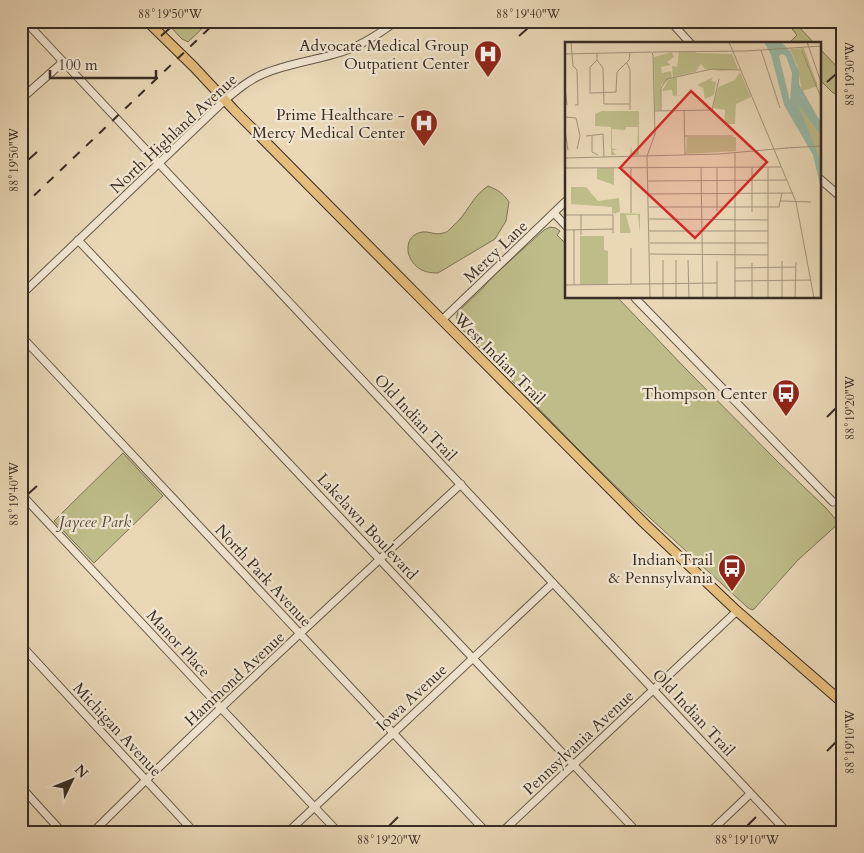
<svg xmlns="http://www.w3.org/2000/svg" width="864" height="853" font-family="Cardo,serif">
<style>
.green{fill:#bebc89;stroke:#7b7456}
.lines{fill:none;stroke-linecap:round;stroke-linejoin:round}
.minor-casing{stroke:#645848;stroke-width:9}
.major-casing{stroke:#382d24;stroke-width:11}
.minor{stroke:#f1e5d0;stroke-width:7}
.major{stroke:#e4bc7b;stroke-width:9}
.rail{stroke:#382d24;stroke-width:2;stroke-dasharray:9 9;stroke-linecap:butt}
.ticks{fill:none;stroke:#382d24;stroke-width:2}
.labels{text-anchor:middle;stroke-width:4.5;stroke-linejoin:round;paint-order:stroke}
.poi-label{font-size:16px;fill:#382d24;stroke:#f1e5d0;text-anchor:end}
.street-label{font-size:16px;fill:#382d24;stroke:#f1e5d0}
.park-label{font-size:16px;font-style:italic;fill:#534a38;stroke:#f1e5d0}
.inset-road{fill:none;stroke:#a2937c;stroke-width:1}
.view{fill:#d62828;fill-opacity:0.15;stroke:#d62828;stroke-width:2.5}
.inset-edge{fill:none;stroke:#382d24;stroke-width:2.5}
.neatline{fill:none;stroke:#382d24;stroke-width:2}
.ticks-label{font-size:12px;text-anchor:middle;fill:#382d24}
</style>
<rect width="100%" height="100%" fill="#e9d7b6"/>
<filter id="stains"><feTurbulence type="fractalNoise" baseFrequency=".004" numOctaves="4"/><feColorMatrix values="0 0 0 0 .2 0 0 0 0 .09 0 0 0 0 .02 0 0 0 .5 -.17"/></filter>
<radialGradient id="worn" r=".72"><stop offset=".6" stop-color="#630" stop-opacity="0"/><stop offset="1" stop-color="#630" stop-opacity=".3"/></radialGradient>
<g class="green">
<path d="M165 21H210L188 42 182 39Z"/>
<path d="M797 25 815 44H788L797 35 792 29Z"/>
<path d="M820 49 843 73V89L838 94 833 93 820 80Z"/>
<path d="M488 186C498 190 503 193 509 202L506 221 495 239 438 273C430 273 423 272 416 266 412 262 408 256 408 250 407 238 416 231 427 232 433 233 437 235 443 233 446 233 449 230 452 227 467 215 472 196 488 186Z"/>
<path d="M550 227 556 228 560 231 557 235 566 244V298H618L687 370 778 462 826 508 839 523 798 560 754 609 752 610 747 607 626 496 579 450 460 327C458 322 455 318 458 312L483 288 491 278 544 230Z"/>
<path d="M123 453 163 496 94 563 54 521Z"/>
</g>
<g class="lines">
<g class="minor-casing">
<g id="minor">
<path d="M25 21 787 832"/>
<path d="M670 21 691 44"/>
<path d="M21 99 63 62"/>
<path d="M820 179 843 199"/>
<path d="M554 213 566 226"/>
<path d="M78 240 637 832"/>
<path d="M21 295 225 100C237 90 249 80 263 74 286 64 311 61 335 54 357 48 377 36 396 21"/>
<path d="M635 298 833 502"/>
<path d="M442 320 566 201"/>
<path d="M21 336 486 832"/>
<path d="M21 494 221 708 338 832"/>
<path d="M21 645 194 832"/>
<path d="M21 787 62 832"/>
<path d="M93 832C213 713 337 599 461 484"/>
<path d="M288 832 553 583"/>
<path d="M502 832 737 611"/>
<path d="M710 832 750 794"/>
</g>
</g>
<g class="major-casing">
<path id="major" d="M147 21 194 67 235 111 442 320 644 523 737 611 843 703"/>
</g>
<use href="#minor" class="minor"/>
<use href="#major" class="major"/>
<path class="rail" d="M21 208 217 21"/>
</g>
<path class="ticks" d="M161 36 170 28M519 36 528 28M827 82 836 74M28 160 37 152M827 417 836 408M28 494 37 486M827 751 836 742M389 826 398 817M747 826 756 817"/>
<defs>
<g id="hospital-pin" transform="scale(1.4375)"><path d="M0 17L-7.5 6A9.5 9.5 0 1 1 7.5 6Z" fill="#8f2418" stroke="#f1e5d0"/><path d="M-5-5h3v3.5h4V-5h3V5h-3V1.5h-4V5h-3Z" fill="#fff"/></g>
<g id="bus-pin" transform="scale(1.4375)"><path d="M0 17L-7.5 6A9.5 9.5 0 1 1 7.5 6Z" fill="#8f2418" stroke="#f1e5d0"/><path d="M-5-6H5V4H4V6H2V4H-2V6H-4V4H-5ZM-3.5-4V0h7V-4ZM-3.5 1.2v1.5H-2V1.2ZM2 1.2v1.5H3.5V1.2Z" fill="#fff"/></g>
</defs>
<g fill-rule="evenodd">
<use href="#hospital-pin" x="488" y="54"/>
<use href="#hospital-pin" x="424" y="123"/>
<use href="#bus-pin" x="786" y="393"/>
<use href="#bus-pin" x="732" y="568"/>
</g>
<g class="labels">
<g class="poi-label">
<text x="469" y="51">Advocate Medical Group<tspan x="469" dy="18">Outpatient Center</tspan></text>
<text x="405" y="120">Prime Healthcare -<tspan x="405" dy="18">Mercy Medical Center</tspan></text>
<text x="767" y="399">Thompson Center</text>
<text x="713" y="565">Indian Trail<tspan x="713" dy="18">&amp; Pennsylvania</tspan></text>
</g>
<g class="street-label">
<text transform="translate(173 133) rotate(-43)" y="6">North Highland Avenue</text>
<text transform="translate(495 251) rotate(-44)" y="6">Mercy Lane</text>
<text transform="translate(500 358) rotate(45)" y="6">West Indian Trail</text>
<text transform="translate(416 417) rotate(47)" y="6">Old Indian Trail</text>
<text transform="translate(368 526) rotate(47)" y="6">Lakelawn Boulevard</text>
<text transform="translate(264 575) rotate(47)" y="6">North Park Avenue</text>
<text transform="translate(179 643) rotate(47)" y="6">Manor Place</text>
<text transform="translate(234 678) rotate(-43)" y="6">Hammond Avenue</text>
<text transform="translate(411 697) rotate(-43)" y="6">Iowa Avenue</text>
<text transform="translate(694 712) rotate(47)" y="6">Old Indian Trail</text>
<text transform="translate(118 729) rotate(47)" y="6">Michigan Avenue</text>
<text transform="translate(578 742) rotate(-43)" y="6">Pennsylvania Avenue</text>
</g>
<g class="park-label">
<text x="95" y="527">Jaycee Park</text>
</g>
</g>
<g transform="translate(565 42)">
<rect width="256" height="256" fill="#e9d7b6"/>
<path d="M239 6 253 44 237 49 232 23 225 7ZM107 10 109 15 102 20 106 23 96 25 97 31 106 29 107 35 96 43 95 68H90L89 15ZM114 10H129V30L108 35 107 24 112 25ZM131 11 167 12 173 27 157 29 140 27 136 22 131 29ZM175 30 186 55 171 62 170 82H159L160 68 148 66 153 45 170 38ZM112 35V53H117L108 54 107 48 97 49 103 38ZM148 35 146 39 151 40 149 53 140 57 138 46 132 43ZM233 63 256 94V119L233 69ZM37 69H74V113H65L66 103 67 111 72 110 73 85H61L60 88 47 87V106L53 108H47L51 113H46V85L30 84V72ZM122 95H171V109L121 112ZM32 126H49V143L32 137ZM6 145H21L33 159 54 156 55 170 47 172V165L6 162ZM55 171 75 172V192L73 173H61L66 191H55ZM15 194H39V208L43 209V242L15 243Z" fill="#bebc89"/>
<path d="M199 0H216L226 10 234 30V42L256 81V94L233 63 256 119V147L248 113 219 63 206 13ZM217 12 221 14 227 31 225 59 214 14Z" fill="#99baa9" fill-rule="evenodd"/>
<path class="inset-road" d="M6 0 8 24 12 28 13 63H10M164 0 231 160 249 256M242 0 257 43M196 8 215 66M237 9 257 58M0 12 87 10M87 13 88 10 181 9 257 4M32 18 38 26 39 62H65M62 21 65 28V68M130 30V9M0 45 2 63M51 50 52 30 64 18 65 11M26 51 51 50M25 52V25L32 18V11M119 68 120 113M89 69 147 68 154 37M96 69V46L102 37 147 27 175 28M0 75 11 76 15 94 12 107M0 88 3 108M21 94 38 92 39 115M27 94V110L33 113M120 94H168M221 106 257 104M0 116 154 112 222 106M66 125V171M136 125 138 256M0 126 216 125M152 126V169M83 139 221 138M83 152 228 151M216 159 246 160M84 165H214L217 151M187 170V125M0 173H48V191M16 173V193M84 177 203 178M0 188 48 187M9 188V243M84 189H203M85 201H203M66 206V242M85 212 203 213M98 218V256M111 218V256M123 218 124 256M152 219V256M187 221V256M170 226 231 225M170 239 246 238M0 243 152 241M85 256 82 114 90 92 88 13M170 256V111M203 256V125M217 256V219M230 256 231 220"/>
<path class="view" d="M126 49 202 120 130 196 55 126Z"/>
<rect width="256" height="256" class="inset-edge"/>
</g>
<rect width="864" height="853" fill="none" stroke="#e9d7b6" stroke-width="55"/>
<g transform="translate(72 780) rotate(47)" stroke="#f1e5d0" stroke-width="4" paint-order="stroke">
<path d="M0-4L9 19L0 12L-9 19Z" fill="#382d24"/>
<text y="-8" font-size="14" font-weight="bold" text-anchor="middle" fill="#382d24">N</text>
</g>
<path d="M50 70v8h106v-8" fill="none" stroke="#382d24" stroke-width="2.5"/>
<text x="58" y="70" font-size="15" fill="#382d24" stroke="#f1e5d0" stroke-width="4" paint-order="stroke">100 m</text>
<rect x="28" y="28" width="808" height="798" class="neatline"/>
<g class="ticks-label">
<text x="170" y="18">88°19'50"W</text>
<text x="528" y="18">88°19'40"W</text>
<text transform="translate(850 74) rotate(-90)" y="4">88°19'30"W</text>
<text transform="translate(14 160) rotate(-90)" y="4">88°19'50"W</text>
<text transform="translate(850 408) rotate(-90)" y="4">88°19'20"W</text>
<text transform="translate(14 494) rotate(-90)" y="4">88°19'40"W</text>
<text transform="translate(850 742) rotate(-90)" y="4">88°19'10"W</text>
<text x="389" y="844">88°19'20"W</text>
<text x="747" y="844">88°19'10"W</text>
</g>
<rect width="100%" height="100%" filter="url(#stains)"/>
<rect width="100%" height="100%" fill="url(#worn)"/>
</svg>
